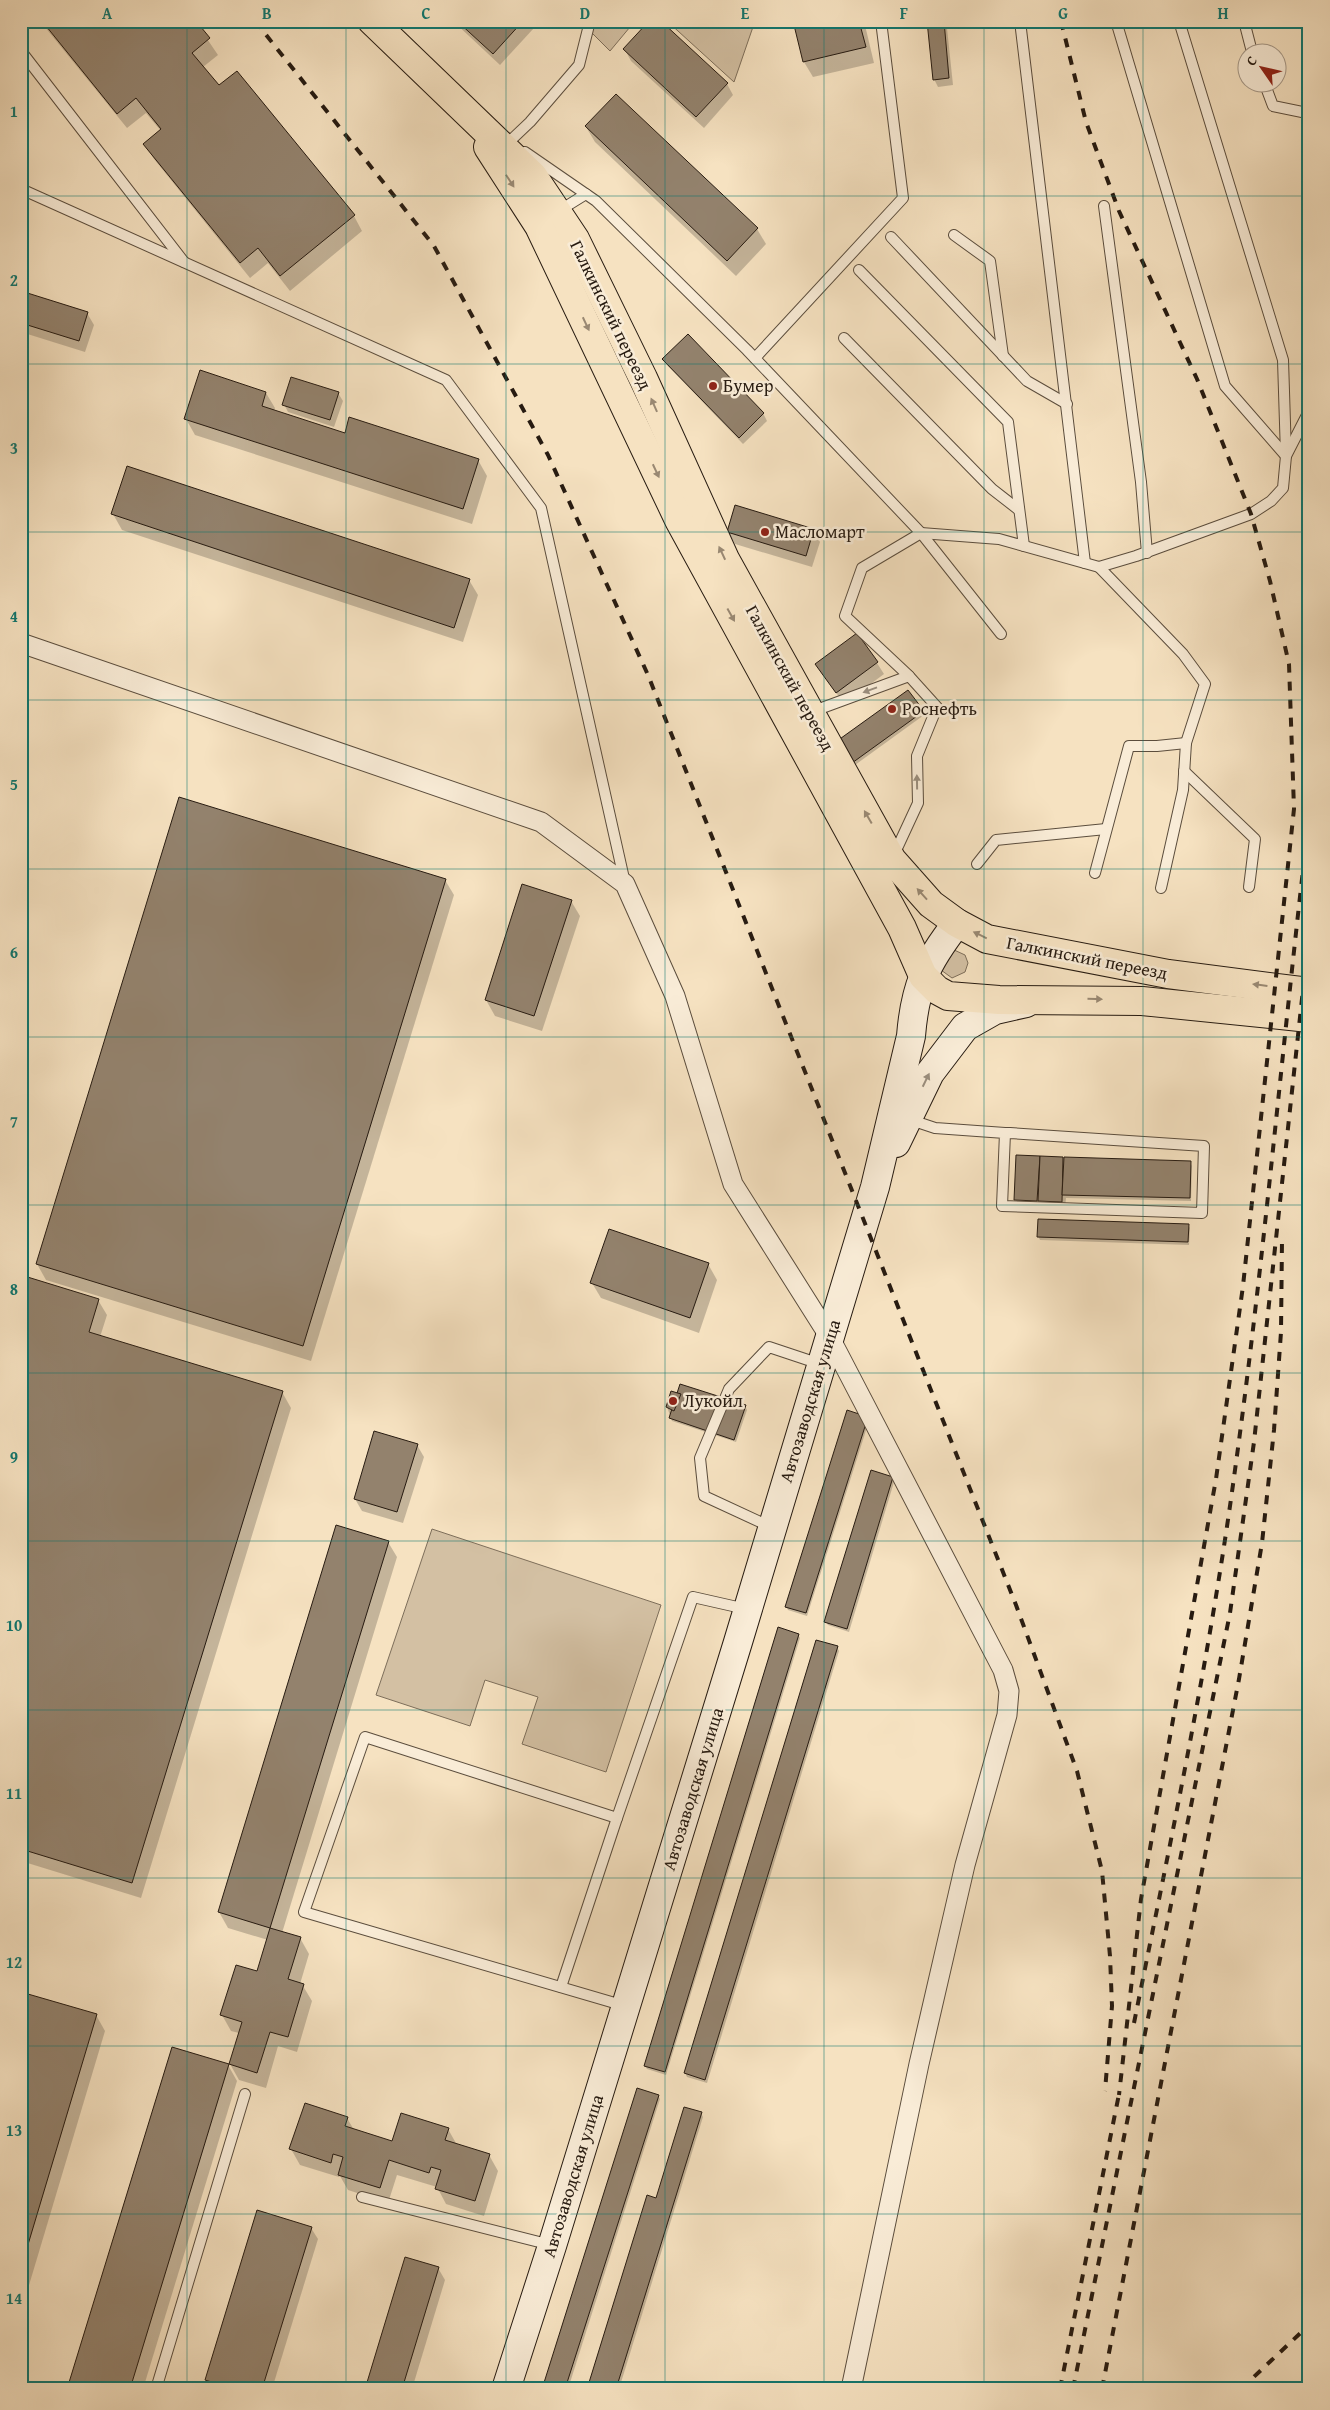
<svg xmlns="http://www.w3.org/2000/svg" width="1330" height="2410" font-family="'Gentium Book Plus',serif">
<style>
.green{fill:#d3c0a3;stroke:#7d6e5a}
.shadow{fill:#0003}
.building{fill:#93826d;stroke:#271b11}
.lines{fill:none;stroke-linecap:round;stroke-linejoin:round}
.lane-casing{stroke:#5b4d3d;stroke-width:12}
.street-casing{stroke:#5b4d3d;stroke-width:21}
.secondary-casing{stroke:#271b11;stroke-width:30}
.primary-casing{stroke:#271b11;stroke-width:30}
.lane{stroke:#f9ecd7;stroke-width:10}
.street{stroke:#f9ecd7;stroke-width:19}
.secondary{stroke:#f9ecd7;stroke-width:28}
.primary{stroke:#f6e2c1;stroke-width:28}
.rail{stroke:#271b11;stroke-width:4;stroke-dasharray:9 9;stroke-linecap:butt}
.oneway{fill:#998872}
.oneway2{fill:#9a8e7e}
.grid{fill:none;stroke:#0f766e;stroke-width:1;stroke-opacity:0.55}
.poi-dot{fill:#8f2418;stroke:#f9ecd7;stroke-width:2}
.labels{text-anchor:middle;stroke-width:5;stroke-linejoin:round;paint-order:stroke}
.street-label{font-size:18px;fill:#271b11;stroke:#f9ecd7}
.poi-label{font-size:18px;fill:#271b11;stroke:#f9ecd7;text-anchor:start}
.neatline{fill:none;stroke:#0f766e;stroke-width:2}
.grid-label{font-size:16px;text-anchor:middle;font-weight:bold;fill:#0f766e}
</style>
<rect width="100%" height="100%" fill="#f6e2c1"/>
<filter id="stains"><feTurbulence type="fractalNoise" baseFrequency=".004" numOctaves="4"/><feColorMatrix values="0 0 0 0 .2 0 0 0 0 .09 0 0 0 0 .02 0 0 0 .5 -.17"/></filter>
<radialGradient id="worn" r=".72"><stop offset=".6" stop-color="#630" stop-opacity="0"/><stop offset="1" stop-color="#630" stop-opacity=".3"/></radialGradient>
<g class="green">
<path d="M580 21H635L610 51Z"/>
<path d="M667 21H755L734 82Z"/>
<path d="M952 949 965 955 968 963 965 972 952 978 941 970Z"/>
<path d="M432 1529 661 1605 606 1772 522 1744 538 1697 485 1680 470 1726 376 1695Z"/>
</g>
<g class="shadow">
<path d="M40 21H195L218 55 203 67 219 87 354 216 362 231 290 291 268 263 250 278 154 159 145 144 161 131 146 113 127 128Z"/>
<path d="M453 21H530L534 28 500 65Z"/>
<path d="M795 21H864L874 63 813 77 804 62Z"/>
<path d="M943 21 947 28 953 85 938 87 934 79Z"/>
<path d="M625 50 727 84 733 95 704 128 631 61Z"/>
<path d="M586 127 757 229 766 244 736 276 595 142Z"/>
<path d="M21 292 87 313 94 325 85 352 21 332Z"/>
<path d="M663 359 763 413 767 421 743 444 668 366Z"/>
<path d="M266 393 275 408 274 411 345 434 478 460 487 476 472 524 195 435 186 419Z"/>
<path d="M338 393 343 401 334 427 288 412 284 404Z"/>
<path d="M113 514 469 580 478 595 463 642 122 530Z"/>
<path d="M813 530 820 542 812 567 735 544 728 532Z"/>
<path d="M877 663 884 674 844 704 817 665Z"/>
<path d="M922 712 924 715 855 765 840 745Z"/>
<path d="M445 880 454 895 311 1361 46 1280 37 1264Z"/>
<path d="M523 885 571 901 580 916 542 1031 495 1016 486 1000Z"/>
<path d="M1018 1156 1190 1162 1192 1166 1191 1201 1066 1198 1065 1209 1020 1207 1015 1199Z"/>
<path d="M1188 1225 1190 1228 1189 1245 1040 1240 1038 1236Z"/>
<path d="M708 1264 717 1280 699 1333 601 1298 592 1283Z"/>
<path d="M21 1276 98 1300 107 1315 100 1337 282 1392 291 1408 141 1898 21 1861Z"/>
<path d="M745 1406 747 1410 736 1442 672 1421 667 1407Z"/>
<path d="M848 1412 869 1421 807 1616 788 1610 786 1606Z"/>
<path d="M417 1445 424 1457 403 1523 362 1511 355 1499Z"/>
<path d="M892 1478 894 1482 849 1632 828 1625 826 1622Z"/>
<path d="M388 1542 397 1557 282 1933 300 1938 309 1954 300 1984 303 1986 312 2001 297 2052 278 2046 266 2088 239 2080 230 2064 239 2033 231 2031 222 2015 258 1973 268 1940 228 1928 219 1912Z"/>
<path d="M798 1635 800 1638 666 2075 647 2069 645 2066Z"/>
<path d="M837 1647 839 1651 707 2083 687 2077 685 2073Z"/>
<path d="M21 1993 96 2015 105 2031 21 2312Z"/>
<path d="M228 2065 237 2081 143 2389H69Z"/>
<path d="M658 2096 660 2099 568 2389H543Z"/>
<path d="M701 2113 703 2117 619 2389H588L656 2200Z"/>
<path d="M347 2118 354 2130 393 2143 448 2129 457 2145 489 2155 498 2171 484 2216 446 2204 437 2187 397 2175 388 2203 348 2190 340 2176 339 2177 300 2165 291 2149Z"/>
<path d="M311 2228 318 2239 272 2389H212L207 2379Z"/>
<path d="M438 2268 445 2280 412 2389H367Z"/>
</g>
<g class="building">
<path d="M42 21H196L210 38 192 53 219 85 237 71 355 215 280 276 258 248 240 263 143 144 161 129 136 98 117 114Z"/>
<path d="M457 21H523L493 54Z"/>
<path d="M649 21H661L728 83 696 117 623 49Z"/>
<path d="M793 21H859L866 47 803 62Z"/>
<path d="M927 21H944L949 78 933 80Z"/>
<path d="M616 94 758 228 727 261 585 126Z"/>
<path d="M21 291 88 312 79 341 21 323Z"/>
<path d="M688 334 764 413 739 438 662 359Z"/>
<path d="M200 370 266 392 262 406 345 433 349 417 479 459 463 509 184 419Z"/>
<path d="M291 377 339 392 330 420 282 405Z"/>
<path d="M127 466 470 579 454 628 111 514Z"/>
<path d="M735 505 814 529 806 556 727 532Z"/>
<path d="M857 633 878 662 836 693 815 664Z"/>
<path d="M908 690 924 711 852 763 837 741Z"/>
<path d="M179 797 446 879 303 1346 36 1264Z"/>
<path d="M522 884 572 900 534 1016 485 1000Z"/>
<path d="M1016 1155 1040 1156 1037 1201 1014 1200Z"/>
<path d="M1040 1156 1063 1157 1062 1202 1038 1201Z"/>
<path d="M1064 1157 1191 1161 1190 1198 1062 1195Z"/>
<path d="M1038 1219 1189 1224 1188 1242 1037 1237Z"/>
<path d="M609 1229 709 1263 690 1318 590 1283Z"/>
<path d="M21 1275 99 1299 89 1332 283 1391 132 1883 21 1849Z"/>
<path d="M680 1384 746 1405 734 1440 669 1418Z"/>
<path d="M671 1391 681 1394 674 1411 666 1407Z"/>
<path d="M847 1410 868 1417 806 1613 785 1607Z"/>
<path d="M374 1431 418 1444 397 1512 354 1499Z"/>
<path d="M871 1470 893 1477 847 1629 824 1622Z"/>
<path d="M336 1525 389 1541 270 1928 218 1912Z"/>
<path d="M778 1627 799 1634 665 2072 644 2066Z"/>
<path d="M816 1640 838 1646 705 2080 684 2073Z"/>
<path d="M270 1928 301 1937 288 1979 304 1984 288 2037 270 2032 257 2073 229 2064 242 2022 220 2015 236 1965 257 1971Z"/>
<path d="M21 1992 97 2014 21 2268Z"/>
<path d="M172 2047 229 2064 130 2389H67Z"/>
<path d="M637 2088 659 2095 565 2389H542Z"/>
<path d="M305 2103 348 2117 345 2126 392 2141 401 2113 449 2128 445 2140 490 2154 475 2201 435 2189 441 2170 431 2167 429 2173 389 2160 380 2188 338 2175 343 2157 333 2154 331 2163 289 2149Z"/>
<path d="M684 2107 702 2112 616 2389H587L647 2195 656 2198Z"/>
<path d="M257 2210 312 2227 262 2389H235L205 2380Z"/>
<path d="M405 2257 439 2267 402 2389H365Z"/>
</g>
<g class="lines">
<g class="lane-casing">
<g id="lane">
<path d="M1020 21 1085 563"/>
<path d="M1116 21 1225 386 1286 456"/>
<path d="M1179 21 1283 360 1286 455"/>
<path d="M1244 21 1252 52"/>
<path d="M21 51 184 262"/>
<path d="M1264 82 1273 106 1307 113 1309 116"/>
<path d="M509 142 530 122 579 65 590 21"/>
<path d="M525 152 596 201 747 350 921 533 1001 634"/>
<path d="M21 189 446 380 541 508 625 883"/>
<path d="M1104 206 1141 482 1147 553"/>
<path d="M557 212 586 194"/>
<path d="M954 235 990 261 1003 356"/>
<path d="M891 237 1027 381 1067 404"/>
<path d="M859 270 1008 422 1024 546"/>
<path d="M844 338 992 489 1019 510"/>
<path d="M755 358 903 198 881 21"/>
<path d="M1099 567 1183 654 1205 684 1186 743 1183 790 1161 888"/>
<path d="M909 676 845 616 862 568 921 533 999 539 1099 567 1136 556 1251 514 1271 501 1283 488 1286 456 1309 411"/>
<path d="M811 712 909 676 937 707 917 756 918 803 893 857"/>
<path d="M1184 771 1255 839 1249 887"/>
<path d="M977 864 996 840 1106 829"/>
<path d="M1095 873 1129 746H1157L1186 743"/>
<path d="M908 1119 935 1128 1005 1133H1010L1204 1146 1202 1213 1002 1206 1005 1133"/>
<path d="M771 1527 704 1496 700 1458 729 1389 769 1347 820 1364"/>
<path d="M561 1987 617 1818"/>
<path d="M625 2006 304 1912 365 1737 617 1818 693 1597 746 1609"/>
<path d="M362 2197 551 2245"/>
<path d="M156 2389 245 2094"/>
</g>
</g>
<g class="street-casing">
<path id="street" d="M21 643 541 822 625 884 675 996 733 1184 829 1336 1003 1670 1009 1691 1007 1715 965 1865 919 2064 851 2389"/>
</g>
<g class="secondary-casing">
<g id="secondary">
<path d="M896 1143 930 1073 965 1027 995 1010 1026 1003"/>
<path d="M506 2389 552 2246 738 1642 875 1187 911 1036C915 986 926 963 957 923"/>
</g>
</g>
<g class="primary-casing">
<g id="primary">
<path d="M372 21 533 176 575 239 643 378 725 559 892 860 931 904 957 923 987 939 1168 974 1309 992"/>
<path d="M488 147 539 226 679 520 902 928 923 976 937 990 948 996 999 1000 1142 1001 1309 1018"/>
</g>
</g>
<use href="#lane" class="lane"/>
<use href="#street" class="street"/>
<use href="#secondary" class="secondary"/>
<use href="#primary" class="primary"/>
<g class="rail">
<path d="M255 21 434 246 548 455 648 675 1016 1605 1077 1771 1102 1871 1110 1956 1112 2006 1105 2091"/>
<path d="M1061 21 1086 122 1119 211 1197 379 1251 514 1270 581 1289 664 1294 809 1243 1286 1216 1479 1141 1899 1119 2095"/>
<path d="M1134 2023C1171 1839 1210 1656 1235 1470 1265 1253 1283 1036 1309 819"/>
<path d="M1060 2389 1120 2089"/>
<path d="M1073 2389 1230 1613 1254 1442 1309 934"/>
<path d="M1102 2389 1239 1679 1262 1543 1274 1430 1281 1332 1282 1240"/>
<path d="M1241 2389 1309 2325"/>
</g>
</g>
<defs><path id="oneway-solid" d="M-6-.8H1V-3.2L6.5 0L1 3.2V.8H-6Z" transform="scale(1.25)"/></defs>
<g class="oneway">
<use href="#oneway-solid" transform="translate(510 181) rotate(57)"/>
<use href="#oneway-solid" transform="translate(586 324) rotate(65)"/>
<use href="#oneway-solid" transform="translate(654 405) rotate(-114)"/>
<use href="#oneway-solid" transform="translate(656 471) rotate(65)"/>
<use href="#oneway-solid" transform="translate(722 553) rotate(-115)"/>
<use href="#oneway-solid" transform="translate(731 615) rotate(61)"/>
<use href="#oneway-solid" transform="translate(868 817) rotate(-120)"/>
<use href="#oneway-solid" transform="translate(922 894) rotate(-132)"/>
<use href="#oneway-solid" transform="translate(980 935) rotate(-154)"/>
<use href="#oneway-solid" transform="translate(1260 985) rotate(-173)"/>
<use href="#oneway-solid" transform="translate(1095 999) rotate(1)"/>
</g>
<g class="oneway2">
<use href="#oneway-solid" transform="translate(870 690) rotate(160)"/>
<use href="#oneway-solid" transform="translate(917 782) rotate(-91)"/>
<use href="#oneway-solid" transform="translate(926 1080) rotate(-64)"/>
</g>
<path class="grid" d="M187 21V2389M346 21V2389M506 21V2389M665 21V2389M824 21V2389M984 21V2389M1143 21V2389M21 196H1309M21 364H1309M21 532H1309M21 700H1309M21 869H1309M21 1037H1309M21 1205H1309M21 1373H1309M21 1541H1309M21 1710H1309M21 1878H1309M21 2046H1309M21 2214H1309"/>
<g class="poi-dot">
<circle cx="713" cy="386" r="5"/>
<circle cx="765" cy="532" r="5"/>
<circle cx="892" cy="709" r="5"/>
<circle cx="673" cy="1401" r="5"/>
</g>
<g class="labels">
<g class="street-label">
<text transform="translate(611 315) rotate(64)" y="6">Галкинский переезд</text>
<text transform="translate(790 678) rotate(61)" y="6">Галкинский переезд</text>
<text transform="translate(1087 958) rotate(11)" y="6">Галкинский переезд</text>
<text transform="translate(810 1401) rotate(-73)" y="6">Автозаводская улица</text>
<text transform="translate(693 1789) rotate(-73)" y="6">Автозаводская улица</text>
<text transform="translate(573 2176) rotate(-73)" y="6">Автозаводская улица</text>
</g>
<g class="poi-label">
<text x="723" y="392">Бумер</text>
<text x="775" y="538">Масломарт</text>
<text x="902" y="715">Роснефть</text>
<text x="683" y="1407">Лукойл</text>
</g>
</g>
<rect width="1330" height="2410" fill="none" stroke="#f6e2c1" stroke-width="55"/>
<g transform="translate(1262 68) rotate(304)"><circle r="24" fill="#f9ecd7" stroke="#a59888"/>
<path d="M0-4L9 19L0 12L-9 19Z" fill="#8f2418"/>
<text y="-8" font-size="14" font-weight="bold" text-anchor="middle" fill="#271b11">С</text>
</g>
<rect x="28" y="28" width="1274" height="2354" class="neatline"/>
<g class="grid-label">
<text x="107" y="19">A</text>
<text x="267" y="19">B</text>
<text x="426" y="19">C</text>
<text x="585" y="19">D</text>
<text x="745" y="19">E</text>
<text x="904" y="19">F</text>
<text x="1063" y="19">G</text>
<text x="1223" y="19">H</text>
<text x="14" y="117">1</text>
<text x="14" y="286">2</text>
<text x="14" y="454">3</text>
<text x="14" y="622">4</text>
<text x="14" y="790">5</text>
<text x="14" y="958">6</text>
<text x="14" y="1127">7</text>
<text x="14" y="1295">8</text>
<text x="14" y="1463">9</text>
<text x="14" y="1631">10</text>
<text x="14" y="1799">11</text>
<text x="14" y="1968">12</text>
<text x="14" y="2136">13</text>
<text x="14" y="2304">14</text>
</g>
<rect width="100%" height="100%" filter="url(#stains)"/>
<rect width="100%" height="100%" fill="url(#worn)"/>
</svg>
